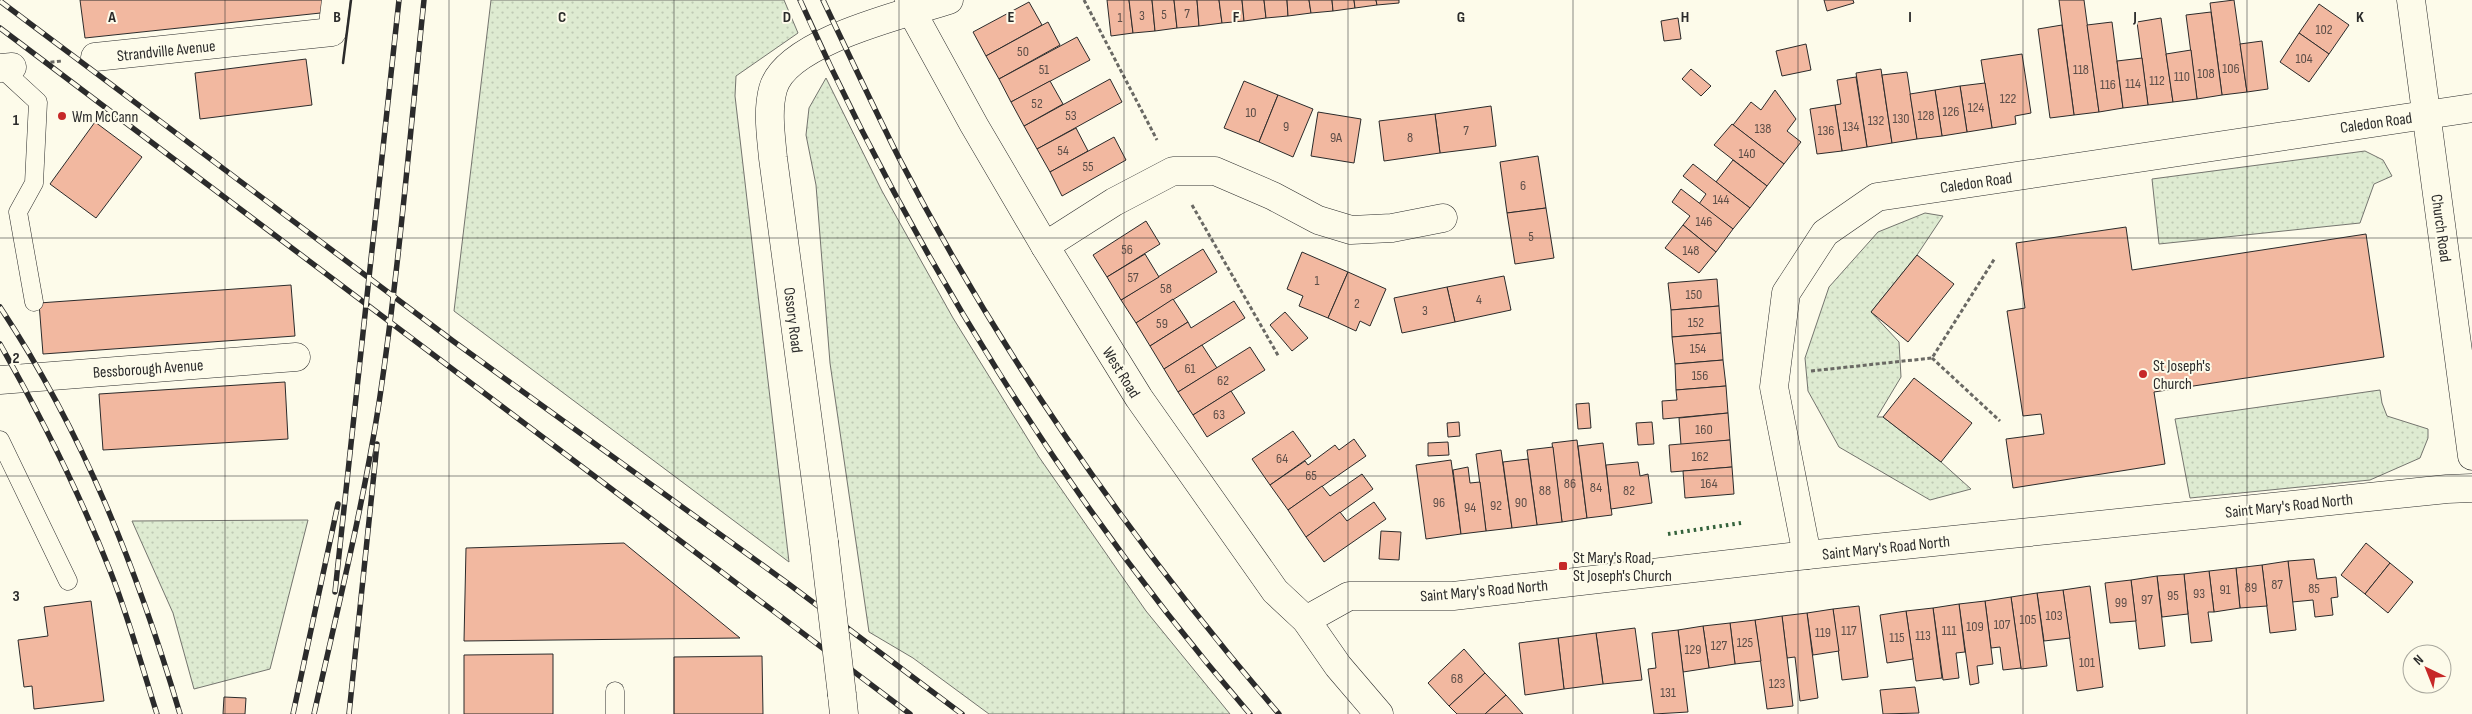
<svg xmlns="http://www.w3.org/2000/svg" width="2472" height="714" font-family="'Sofia Sans Condensed',sans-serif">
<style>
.green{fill:url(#green-dots);stroke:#74746e}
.building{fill:#f2b8a0;stroke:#2b2b2b}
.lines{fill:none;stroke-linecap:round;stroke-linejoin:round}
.service-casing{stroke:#2b2b2b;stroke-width:19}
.minor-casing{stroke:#2b2b2b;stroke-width:29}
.path{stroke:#6a6964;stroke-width:3;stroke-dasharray:4 2.5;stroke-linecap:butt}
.service{stroke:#fdfbea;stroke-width:18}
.minor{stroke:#fdfbea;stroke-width:28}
.rail-casing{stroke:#2b2b2b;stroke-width:5.5}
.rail{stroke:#fdfbea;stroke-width:4;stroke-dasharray:11;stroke-linecap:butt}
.minor-bridge-casing{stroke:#2b2b2b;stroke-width:29;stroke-linecap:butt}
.minor-bridge{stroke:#fdfbea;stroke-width:28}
.hedge{stroke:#34623c;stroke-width:4;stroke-dasharray:2.5 4;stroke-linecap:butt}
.wall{stroke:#2b2b2b;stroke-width:2.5}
.grid{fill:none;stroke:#2b2b2b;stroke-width:1;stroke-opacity:0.55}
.poi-dot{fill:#c62828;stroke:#fdfbea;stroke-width:2}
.labels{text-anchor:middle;stroke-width:4;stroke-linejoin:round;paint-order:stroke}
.number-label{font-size:14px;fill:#5d4e48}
.street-label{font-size:16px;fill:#2b2b2b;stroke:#fdfbea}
.poi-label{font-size:16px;fill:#2b2b2b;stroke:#fdfbea;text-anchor:start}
.grid-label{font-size:16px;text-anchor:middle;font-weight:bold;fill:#2b2b2b;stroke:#fdfbea;stroke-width:4;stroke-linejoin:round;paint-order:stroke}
</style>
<defs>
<pattern id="green-dots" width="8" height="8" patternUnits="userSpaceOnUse" patternTransform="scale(1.25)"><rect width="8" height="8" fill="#deebd1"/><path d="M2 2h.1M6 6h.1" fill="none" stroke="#bfcab4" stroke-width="1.8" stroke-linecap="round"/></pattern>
</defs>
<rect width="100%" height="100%" fill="#fdfbea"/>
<g class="green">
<path d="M491 0H784L798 33 736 76 735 96 789 562 454 311Z"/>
<path d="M826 78 882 191 953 318 1039 457 1146 611 1230 714H989L913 658 869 632 830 363 816 185 806 135 809 108Z"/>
<path d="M2365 151 2383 160 2392 176 2374 184 2360 223 2159 244 2152 179Z"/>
<path d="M1925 213 1943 216 1917 255 1871 312 1899 342 1901 377 1877 417H1883L1941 462 1971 489 1930 500 1839 447 1808 391 1805 358 1829 287 1878 232Z"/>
<path d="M2380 390 2382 403 2387 416 2428 429V438L2420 458 2370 480 2190 498 2175 419Z"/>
<path d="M308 520 270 669 194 689 173 613 132 521Z"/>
</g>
<g class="building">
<path d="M80 0H329L330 12 85 38Z"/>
<path d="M1107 0H1129L1133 33 1111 36Z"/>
<path d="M1129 0H1152L1155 31 1133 33Z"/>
<path d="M1152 0H1174L1177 28 1155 31Z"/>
<path d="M1174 0H1197L1199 26 1177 28Z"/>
<path d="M1197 0H1219L1222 23 1199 26Z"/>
<path d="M1219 0H1242L1244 21 1222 23Z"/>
<path d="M1242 0H1264L1266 18 1244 21Z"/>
<path d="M1264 0H1287L1288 16 1266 18Z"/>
<path d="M1287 0H1309L1311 13 1288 16Z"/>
<path d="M1309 0H1332L1333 11 1311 13Z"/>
<path d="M1332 0H1354L1355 8 1333 11Z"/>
<path d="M1354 0H1376L1377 5 1355 8Z"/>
<path d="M1376 0H1399V3L1377 5Z"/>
<path d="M1824 0H1853L1854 3 1827 11Z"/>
<path d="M2059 0H2084L2099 112 2074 115Z"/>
<path d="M2234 0 2247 92 2222 95 2210 3Z"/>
<path d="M1029 2 1042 25 986 56 973 32Z"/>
<path d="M2319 4 2349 25 2329 54 2299 33Z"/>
<path d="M2211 12 2222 95 2197 99 2186 15Z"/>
<path d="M1678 18 1681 39 1664 41 1661 21Z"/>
<path d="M2161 18 2173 102 2148 105 2137 22Z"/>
<path d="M1048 22 1060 45 999 79 986 56Z"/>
<path d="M2112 22 2123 108 2099 112 2087 25Z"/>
<path d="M2062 25 2074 115 2050 118 2038 29Z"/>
<path d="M2299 33 2329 54 2309 82 2280 62Z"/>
<path d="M1077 37 1090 60 1011 102 999 79Z"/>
<path d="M2262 41 2268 89 2247 92 2240 44Z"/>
<path d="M1806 44 1811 70 1782 76 1776 51Z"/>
<path d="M2191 50 2197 99 2173 102 2166 54Z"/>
<path d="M2022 54 2031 113 2015 116 2016 124 1992 128 1981 60Z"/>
<path d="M2142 58 2148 105 2123 108 2117 61Z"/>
<path d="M306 59 312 105 200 119 195 73Z"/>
<path d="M1691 69 1711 86 1701 96 1682 79Z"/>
<path d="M1881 69 1892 143 1867 147 1856 73Z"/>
<path d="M1907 72 1917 139 1892 143 1882 75Z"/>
<path d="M1856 77 1867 147 1842 151 1835 105 1841 104 1837 80Z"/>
<path d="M1110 79 1122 102 1037 149 1024 126Z"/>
<path d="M1050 81 1063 104 1024 126 1011 102Z"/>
<path d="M1244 81 1278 95 1259 142 1224 128Z"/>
<path d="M1985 83 1992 128 1967 132 1960 86Z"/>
<path d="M1960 86 1967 132 1942 136 1935 90Z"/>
<path d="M1775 90 1796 119 1787 131 1801 142 1784 164 1733 125 1751 102 1761 110Z"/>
<path d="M1935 90 1942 136 1917 139 1910 94Z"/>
<path d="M1278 95 1313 109 1293 157 1259 142Z"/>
<path d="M1835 105 1842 151 1817 154 1810 109Z"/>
<path d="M1491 106 1496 146 1440 153 1435 114Z"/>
<path d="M1318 112 1361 119 1354 163 1311 156Z"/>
<path d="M1435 114 1440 153 1384 161 1379 121Z"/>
<path d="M95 122 142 157 96 218 50 184Z"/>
<path d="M1732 124 1784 164 1767 186 1714 145Z"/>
<path d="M1076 128 1088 151 1050 172 1037 149Z"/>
<path d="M1114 137 1126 160 1062 196 1050 172Z"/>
<path d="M1538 156 1546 208 1507 213 1500 162Z"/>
<path d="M1733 160 1767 186 1750 208 1716 182Z"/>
<path d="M1693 164 1750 208 1733 229 1699 204 1706 194 1683 176Z"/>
<path d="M1681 189 1733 229 1716 252 1683 225 1690 216 1672 202Z"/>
<path d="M1546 208 1554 258 1515 264 1507 213Z"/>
<path d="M1146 221 1160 244 1107 277 1093 255Z"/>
<path d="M1683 225 1716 252 1699 273 1665 248Z"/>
<path d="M2126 227 2132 270 2366 234 2384 357 2154 392 2165 464 2013 488 2006 439 2044 434 2041 414 2023 416 2007 311 2025 308 2016 243Z"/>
<path d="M1203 249 1217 272 1136 323 1121 300Z"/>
<path d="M1302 252 1348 272 1328 318 1299 306 1303 296 1287 289Z"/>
<path d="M1145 254 1159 277 1121 300 1107 277Z"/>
<path d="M1917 255 1954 284 1908 342 1871 312Z"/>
<path d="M1348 272 1386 289 1370 326 1360 321 1356 331 1328 318Z"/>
<path d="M1504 276 1511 310 1455 322 1447 287Z"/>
<path d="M1717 279 1719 306 1671 310 1668 283Z"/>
<path d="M291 285 295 336 43 354 39 303Z"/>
<path d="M1447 287 1455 322 1402 333 1394 298Z"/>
<path d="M1173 299 1188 322 1150 346 1136 323Z"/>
<path d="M1234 301 1245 318 1164 369 1150 346 1188 322 1191 328Z"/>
<path d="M1719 306 1721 333 1672 337 1671 310Z"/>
<path d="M1285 312 1308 338 1292 351 1270 325Z"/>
<path d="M1721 333 1723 360 1675 364 1672 337Z"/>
<path d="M1202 345 1217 368 1178 392 1164 369Z"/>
<path d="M1250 347 1265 370 1193 415 1178 392Z"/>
<path d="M1723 360 1726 386 1676 390 1675 364Z"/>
<path d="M1914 378 1972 423 1941 462 1883 417Z"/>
<path d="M285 382 288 439 103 450 99 394Z"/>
<path d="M1726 386 1728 413 1663 419 1662 401 1677 400 1676 390Z"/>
<path d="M1231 391 1245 413 1207 437 1193 415Z"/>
<path d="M1589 403 1591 428 1578 429 1576 404Z"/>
<path d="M1728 413 1730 440 1681 445 1679 418Z"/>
<path d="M1459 422 1460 436 1448 437 1447 423Z"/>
<path d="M1652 422 1654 444 1638 445 1636 423Z"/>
<path d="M1293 431 1311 456 1270 485 1252 459Z"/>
<path d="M1354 439 1366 456 1288 510 1270 485 1305 461 1308 465 1335 445 1339 450Z"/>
<path d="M1577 440 1587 518 1562 522 1552 443Z"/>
<path d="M1730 440 1732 467 1671 472 1669 445Z"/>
<path d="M1448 442 1449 455 1428 456V443Z"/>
<path d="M1603 443 1612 515 1587 518 1578 446Z"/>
<path d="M1553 447 1562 522 1537 525 1527 450Z"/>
<path d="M1501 450 1512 528 1486 531 1476 454Z"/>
<path d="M1528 459 1537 525 1512 528 1503 462Z"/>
<path d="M1451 460 1461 534 1426 539 1416 465Z"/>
<path d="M1638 462 1640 476 1648 474 1652 503 1611 509 1606 465Z"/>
<path d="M1468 467 1470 483 1480 482 1486 531 1461 534 1453 470Z"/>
<path d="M1732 467 1734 494 1685 498 1683 471Z"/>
<path d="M1362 474 1373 489 1306 537 1288 510 1322 486 1330 496Z"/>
<path d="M1374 502 1386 519 1324 562 1306 537 1340 512 1347 521Z"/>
<path d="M1381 531 1401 532 1399 560 1379 559Z"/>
<path d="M624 543 740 638 464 641 466 548Z"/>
<path d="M2366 543 2390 563 2365 594 2341 575Z"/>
<path d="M2314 559 2317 579 2336 577 2338 597 2331 598 2333 615 2315 617 2313 600 2292 602 2288 561Z"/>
<path d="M2288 561 2296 630 2270 633 2262 565Z"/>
<path d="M2390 563 2413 582 2388 613 2365 594Z"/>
<path d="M2262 565 2267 606 2240 608 2236 568Z"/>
<path d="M2236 568 2240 608 2214 612 2209 571Z"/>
<path d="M2209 571 2214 612H2208L2212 641 2191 643 2184 574Z"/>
<path d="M2184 574 2188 614 2162 617 2157 576Z"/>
<path d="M2157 576 2165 646 2139 649 2131 580Z"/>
<path d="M2131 580 2136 621 2110 623 2105 583Z"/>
<path d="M2090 586 2103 687 2077 691 2063 590Z"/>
<path d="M2063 590 2070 638 2044 641 2037 593Z"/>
<path d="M2037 593 2047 666 2021 669 2011 597Z"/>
<path d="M2011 597 2021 668 2003 670 2000 647 1991 648 1985 601Z"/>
<path d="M91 601 104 701 34 709 32 686 24 687 18 640 48 636 44 607Z"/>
<path d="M1985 601 1993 664 1977 666 1979 683 1970 685 1959 604Z"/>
<path d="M1959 604 1965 652 1956 653 1959 678 1943 680 1933 608Z"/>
<path d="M1859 606 1868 677 1842 680 1833 609Z"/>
<path d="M1933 608 1942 678 1916 681 1906 611Z"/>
<path d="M1833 609 1839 651 1813 655 1807 613Z"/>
<path d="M1906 611 1913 659 1887 663 1880 615Z"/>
<path d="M1807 613 1818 698 1800 701 1795 657 1787 658 1782 616Z"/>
<path d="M1782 616 1793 706 1767 709 1755 620Z"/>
<path d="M1755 620 1761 661 1735 664 1730 623Z"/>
<path d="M1730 623 1735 664 1709 668 1703 626Z"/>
<path d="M1703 626 1709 668 1683 672 1678 630Z"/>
<path d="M1635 628 1642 680 1603 684 1596 633Z"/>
<path d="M1678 630 1688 712 1654 714 1648 669 1656 668 1652 633Z"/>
<path d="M1596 633 1603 684 1564 689 1558 638Z"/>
<path d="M1558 638 1564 689 1525 695 1519 643Z"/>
<path d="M1464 649 1485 673 1449 706 1428 683Z"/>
<path d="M553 654V714H464V655Z"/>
<path d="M762 656 763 714H674V657Z"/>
<path d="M1485 673 1506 695 1485 714H1457L1449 706Z"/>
<path d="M1915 687 1919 713 1883 714 1880 690Z"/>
<path d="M1506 695 1523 714H1485Z"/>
<path d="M224 697 246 698 245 714H223Z"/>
</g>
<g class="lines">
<g class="service-casing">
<g id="service">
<path d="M1 68 38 102 34 183 18 212 34 302"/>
<path d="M0 440 68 581"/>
<path d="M615 714V691"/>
</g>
</g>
<g class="minor-casing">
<g id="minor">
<path d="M909 0 912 12 974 125 1045 246 1139 398 1275 591 1306 620 1338 666 1379 714"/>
<path d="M2411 0 2472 456"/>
<path d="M95 57 332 32 336 0"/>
<path d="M0 68 12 67"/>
<path d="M1045 246 1114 202 1173 171H1215L1273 196 1318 220 1351 230 1392 228 1443 218"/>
<path d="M0 380 296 357"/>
<path d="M824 542 773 158C771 136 767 111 773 89 786 41 906 14 949 0"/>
<path d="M1807 555 1774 387 1786 293 1825 233 1877 197 2472 108"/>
<path d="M1306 620 1349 596H1453L1807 555 2447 489 2472 488"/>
<path d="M842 695 844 714"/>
</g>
</g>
<g class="path">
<path d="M1084 0 1157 140"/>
<path d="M44 63 62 61"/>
<path d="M1192 205 1279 357"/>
<path d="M1932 358 2000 421"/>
<path d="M1811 371 1932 358 1995 258"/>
</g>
<use href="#service" class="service"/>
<use href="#minor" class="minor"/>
<g class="rail-casing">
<g id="rail">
<path d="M800 0C912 252 1069 505 1250 714"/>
<path d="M823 0C848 53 873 106 899 158 1002 357 1133 544 1279 714"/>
<path d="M0 1 453 341 790 585 962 714"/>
<path d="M0 28 910 714"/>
<path d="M0 307C84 434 137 569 180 714"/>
<path d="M0 344C42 418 80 494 111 573 129 619 142 667 157 714"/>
<path d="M335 592 399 0"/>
<path d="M293 714 338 504"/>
<path d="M314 714C337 611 363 507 379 403 399 269 410 134 424 0"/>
<path d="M349 714 377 444"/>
</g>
</g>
<use href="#rail" class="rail"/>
<g class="minor-bridge-casing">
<path id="minor-bridge" d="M824 542 842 695"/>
</g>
<use href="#minor-bridge" class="minor-bridge"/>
<path class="hedge" d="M1668 534 1741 523"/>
<path class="wall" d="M343 63 351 0"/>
</g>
<path class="grid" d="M225 0V714M449 0V714M674 0V714M899 0V714M1124 0V714M1348 0V714M1573 0V714M1798 0V714M2023 0V714M2247 0V714M0 238H2472M0 476H2472"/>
<g class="poi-dot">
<circle cx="62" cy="116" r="5"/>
<circle cx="2143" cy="374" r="5"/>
<rect x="1558" y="561" width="10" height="10" rx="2.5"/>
</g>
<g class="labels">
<g class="number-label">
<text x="1187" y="18">7</text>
<text x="1164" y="19">5</text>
<text x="1142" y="20">3</text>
<text x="1120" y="22">1</text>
<text x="2324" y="34">102</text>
<text x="1023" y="56">50</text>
<text x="2304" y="63">104</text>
<text x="2231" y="73">106</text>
<text x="1044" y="74">51</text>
<text x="2081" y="74">118</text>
<text x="2206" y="78">108</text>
<text x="2182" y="81">110</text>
<text x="2157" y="85">112</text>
<text x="2133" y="88">114</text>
<text x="2108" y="89">116</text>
<text x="2008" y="103">122</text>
<text x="1037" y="108">52</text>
<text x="1976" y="112">124</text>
<text x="1951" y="116">126</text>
<text x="1251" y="117">10</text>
<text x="1071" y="120">53</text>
<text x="1926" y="120">128</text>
<text x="1901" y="123">130</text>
<text x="1876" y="125">132</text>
<text x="1286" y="131">9</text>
<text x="1851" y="131">134</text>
<text x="1763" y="133">138</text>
<text x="1466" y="135">7</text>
<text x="1826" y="135">136</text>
<text x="1336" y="142">9A</text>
<text x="1410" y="142">8</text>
<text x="1063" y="155">54</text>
<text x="1747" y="158">140</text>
<text x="1088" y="171">55</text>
<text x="1523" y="190">6</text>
<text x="1721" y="204">144</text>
<text x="1704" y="226">146</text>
<text x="1531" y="241">5</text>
<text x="1127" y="254">56</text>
<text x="1691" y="255">148</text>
<text x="1133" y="282">57</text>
<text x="1317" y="285">1</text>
<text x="1166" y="293">58</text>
<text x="1694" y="299">150</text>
<text x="1479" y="304">4</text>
<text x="1357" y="308">2</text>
<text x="1425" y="315">3</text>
<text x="1696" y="327">152</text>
<text x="1162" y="328">59</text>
<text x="1698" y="353">154</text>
<text x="1190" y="373">61</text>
<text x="1700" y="380">156</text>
<text x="1223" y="385">62</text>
<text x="1219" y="419">63</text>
<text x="1704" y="434">160</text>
<text x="1700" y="461">162</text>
<text x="1282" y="463">64</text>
<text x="1311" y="480">65</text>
<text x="1570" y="488">86</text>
<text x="1709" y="488">164</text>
<text x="1596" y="492">84</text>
<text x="1545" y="495">88</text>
<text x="1629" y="495">82</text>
<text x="1439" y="507">96</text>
<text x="1521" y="507">90</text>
<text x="1496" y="510">92</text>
<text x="1470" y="512">94</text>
<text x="2277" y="589">87</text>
<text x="2251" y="592">89</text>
<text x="2314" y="593">85</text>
<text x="2225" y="594">91</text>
<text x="2199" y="598">93</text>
<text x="2173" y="600">95</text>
<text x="2147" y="604">97</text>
<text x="2121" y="607">99</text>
<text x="2054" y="620">103</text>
<text x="2028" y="624">105</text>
<text x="2002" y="629">107</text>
<text x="1975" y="631">109</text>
<text x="1849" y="635">117</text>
<text x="1949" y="635">111</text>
<text x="1823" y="637">119</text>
<text x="1923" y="640">113</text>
<text x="1897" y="642">115</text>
<text x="1745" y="647">125</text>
<text x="1719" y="650">127</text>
<text x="1693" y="654">129</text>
<text x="2087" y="667">101</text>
<text x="1457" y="683">68</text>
<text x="1777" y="688">123</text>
<text x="1668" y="697">131</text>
</g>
<g class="street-label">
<text transform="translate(166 50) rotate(-6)" y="6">Strandville Avenue</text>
<text transform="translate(2376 122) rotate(-8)" y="6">Caledon Road</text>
<text transform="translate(1976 182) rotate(-8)" y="6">Caledon Road</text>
<text transform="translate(2442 228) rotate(82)" y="6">Church Road</text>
<text transform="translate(794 320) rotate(83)" y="6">Ossory Road</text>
<text transform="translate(148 368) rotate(-4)" y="6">Bessborough Avenue</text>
<text transform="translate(1122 372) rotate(58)" y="6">West Road</text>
<text transform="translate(2289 505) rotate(-6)" y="6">Saint Mary's Road North</text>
<text transform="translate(1886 547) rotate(-6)" y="6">Saint Mary's Road North</text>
<text transform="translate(1484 590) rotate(-5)" y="6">Saint Mary's Road North</text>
</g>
<g class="poi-label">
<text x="72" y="122">Wm McCann</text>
<text x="2153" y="371">St Joseph's<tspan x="2153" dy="18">Church</tspan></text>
<text x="1573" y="563">St Mary's Road,<tspan x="1573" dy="18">St Joseph's Church</tspan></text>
</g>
</g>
<g class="grid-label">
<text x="112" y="22">A</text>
<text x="337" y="22">B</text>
<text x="562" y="22">C</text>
<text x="787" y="22">D</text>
<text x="1011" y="22">E</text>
<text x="1236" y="22">F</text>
<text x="1461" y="22">G</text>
<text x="1685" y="22">H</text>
<text x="1910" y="22">I</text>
<text x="2135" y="22">J</text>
<text x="2360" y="22">K</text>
<text x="16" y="125">1</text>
<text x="16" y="363">2</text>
<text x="16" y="601">3</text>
</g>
<g transform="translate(2427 669) rotate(317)"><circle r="24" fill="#fdfbea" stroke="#a9a89e"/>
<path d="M0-4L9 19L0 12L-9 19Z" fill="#c62828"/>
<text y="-8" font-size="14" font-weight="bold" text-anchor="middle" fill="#2b2b2b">N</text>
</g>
</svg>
